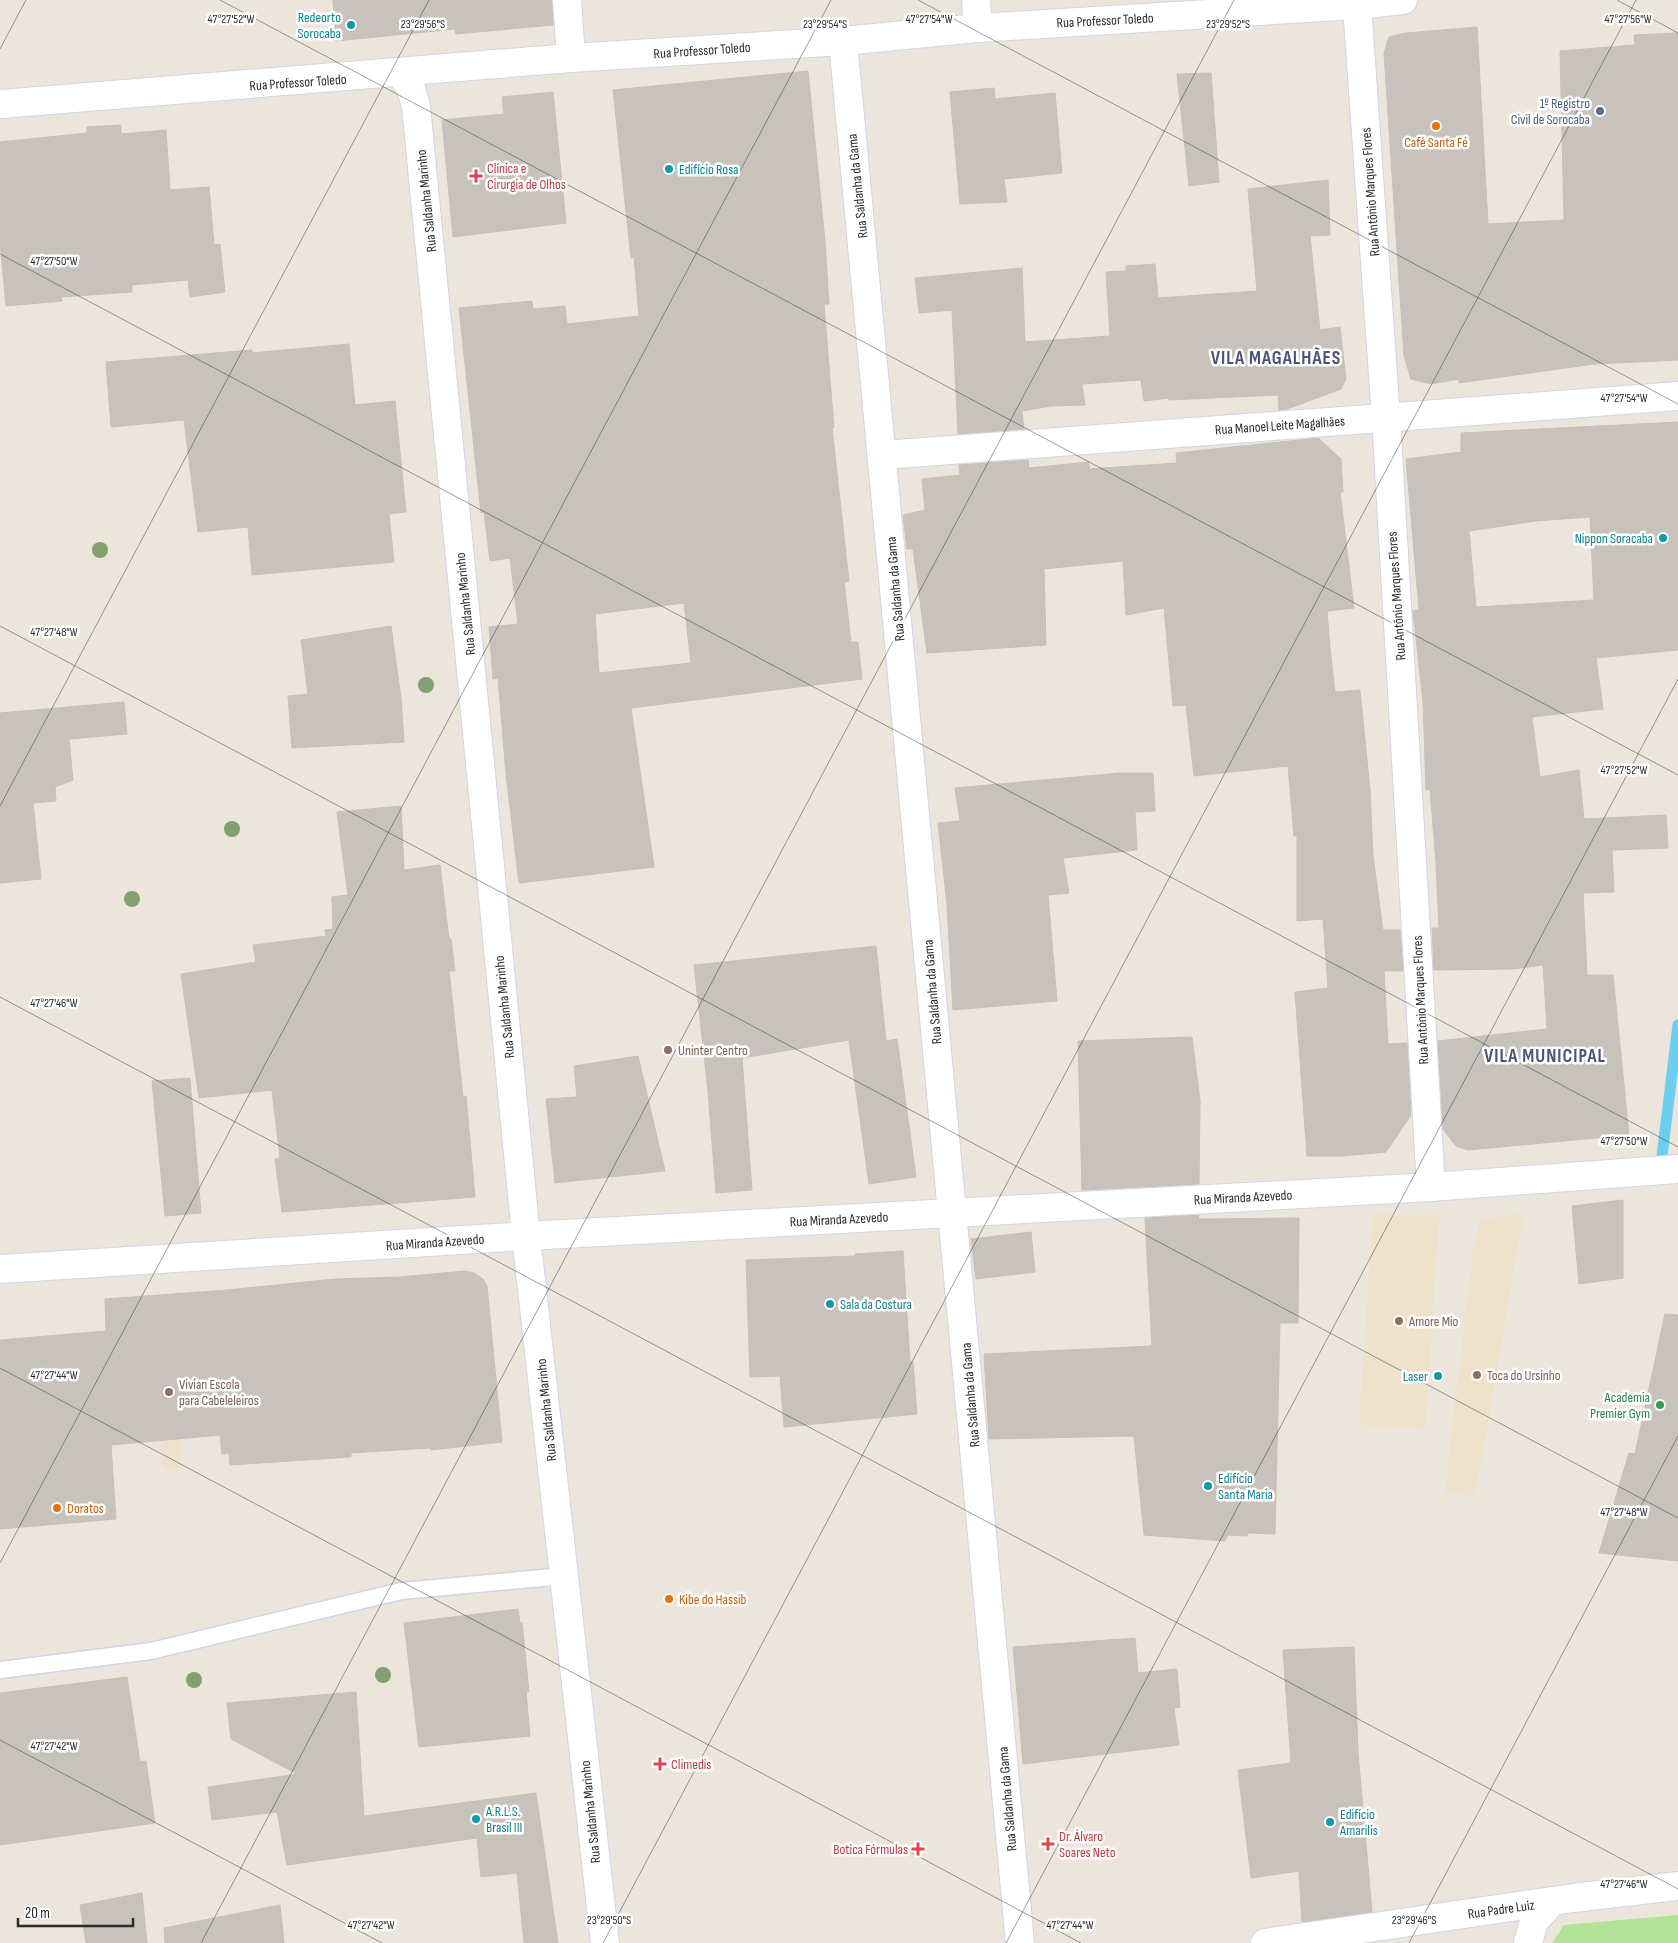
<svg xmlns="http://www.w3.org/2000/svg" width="1678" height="1943" font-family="'Sofia Sans Condensed',sans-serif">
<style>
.education{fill:#eee2ca}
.green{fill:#b2e397}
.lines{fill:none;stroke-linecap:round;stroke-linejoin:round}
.stream{stroke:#6dcfef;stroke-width:11}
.building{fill:#c7c2bb;stroke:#c7c0b5;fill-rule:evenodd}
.lane-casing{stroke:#d1d4e3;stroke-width:19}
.street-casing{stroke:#d1d4e3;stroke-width:30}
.secondary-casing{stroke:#d1d4e3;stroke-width:30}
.lane{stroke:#fff;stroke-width:16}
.street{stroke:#fff;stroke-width:28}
.secondary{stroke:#fff;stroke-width:28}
.tree{fill:#82a070}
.ticks{fill:none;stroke:#2a2a2a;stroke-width:1;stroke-opacity:0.45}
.culture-dot{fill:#0f9aa8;stroke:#fff;stroke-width:2}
.service-dot{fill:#5c6f8a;stroke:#fff;stroke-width:2}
.food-dot{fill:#e8710a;stroke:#fff;stroke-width:2}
.health-dot{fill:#e0444e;stroke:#fff;stroke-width:2}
.education-dot{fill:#8d6e63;stroke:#fff;stroke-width:2}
.leisure-dot{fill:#2e9e5b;stroke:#fff;stroke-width:2}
.labels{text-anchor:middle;stroke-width:5;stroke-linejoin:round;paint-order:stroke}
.culture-label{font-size:14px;fill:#0d838f;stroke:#fff;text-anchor:start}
.street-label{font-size:14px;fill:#2a2a2a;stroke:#fff}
.service-label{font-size:14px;fill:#4e5e75;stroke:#fff;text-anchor:end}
.food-label{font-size:14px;fill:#c56008;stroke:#fff;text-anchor:start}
.health-label{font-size:14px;fill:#be3a42;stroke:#fff;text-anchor:start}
.education-label{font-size:14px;fill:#785e54;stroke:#fff;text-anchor:start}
.leisure-label{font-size:14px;fill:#27864d;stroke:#fff;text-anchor:end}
.district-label{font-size:19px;font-weight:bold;letter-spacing:1px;fill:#4a537b;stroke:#fff}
.ticks-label{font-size:12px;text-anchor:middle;fill:#2a2a2a;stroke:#fff;stroke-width:5;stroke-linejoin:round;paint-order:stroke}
</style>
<rect width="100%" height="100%" fill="#ece5db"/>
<g class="education">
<path d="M1524 1212 1475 1496 1445 1492 1472 1258 1480 1220Z"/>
<path d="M1373 1214 1439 1217 1425 1429 1359 1425Z"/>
<path d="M151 1299 179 1409 182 1468 163 1469Z"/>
</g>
<path class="green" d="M1678 1915V1943H1552L1564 1925Z"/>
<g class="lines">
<path class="stream" d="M1662 1156 1678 1025"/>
</g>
<g class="building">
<path d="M333 0H552L553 25 456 34 455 29 336 41Z"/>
<path d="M1477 27 1488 224 1564 220 1560 51 1635 45 1634 35 1678 33V360L1594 364 1459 383V379L1431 384 1411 379 1404 356 1384 53 1389 37 1406 33Z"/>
<path d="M808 71 825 241 829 304H824L834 428H832L849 581 844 582 851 642H858L862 679 631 708 654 867 519 883 506 774 498 678 493 679 489 627 518 624 510 558 490 561 484 512 481 513 459 308 532 301 533 309 565 306 567 324 639 316 634 257 631 258 613 90ZM684 603 691 663 599 673 595 614Z"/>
<path d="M1211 73 1219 182 1189 186 1177 74Z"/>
<path d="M994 88 995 99 1055 93 1062 173 1004 179 1007 202 960 204 950 92Z"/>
<path d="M553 92 566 223 453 237 442 120 504 114 502 97Z"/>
<path d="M121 125V134L166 130 170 190 209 187 214 245 220 244 225 292 190 297 188 280 132 285V292L61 297 62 301 6 306 0 241V142L87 133V127Z"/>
<path d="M1328 180 1330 235 1310 236 1320 330 1340 327 1346 379 1341 389 1287 409 1279 410 1278 395 1169 400V398L1144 401 1141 380 1082 384 1085 405 1051 406 1022 411 1024 429 958 434 952 310 919 313 915 278 1022 268 1025 342 1110 336 1106 272 1126 271V266L1155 264 1158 298 1257 291 1248 189Z"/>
<path d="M349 344 355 405 395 401 406 512 389 514 394 562 252 575 248 527 198 532 184 420 111 427 106 362 252 350V353Z"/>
<path d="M1678 422V650L1596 658 1603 709 1532 717 1540 777 1579 770 1584 819 1666 815 1668 848 1612 850 1614 892 1583 893 1587 975H1613L1629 1135 1468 1150 1456 1146 1443 1129 1438 1041 1547 1029 1543 965 1513 969 1434 970 1432 928H1439L1436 863 1430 789 1426 790 1423 701 1413 611 1419 610 1406 459 1461 452V433ZM1590 517 1594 600 1476 607 1469 531 1536 521Z"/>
<path d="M1318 438 1341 459 1343 492H1340L1354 608 1327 611 1330 648 1335 692 1360 690 1370 790 1373 856 1383 930H1400L1403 971H1384L1388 1044 1407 1043 1411 1115 1386 1152 1341 1156H1307L1295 992 1328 988 1323 919 1297 921V836H1294L1288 766 1194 776 1186 705 1173 706 1164 608 1126 615 1123 561 1044 569 1046 645 927 653 913 549H907L903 515 925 510 922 479 960 475 959 465 1028 460 1029 468 1089 462V469L1177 463 1176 453Z"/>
<path d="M391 626 401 698 404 742 292 748 288 696 308 694 301 640Z"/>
<path d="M124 702 127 734 69 739 73 780 55 787 56 801 33 803 41 879 0 883V713Z"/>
<path d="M1120 773H1153L1155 811 1135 812 1137 850 1063 858 1069 893 1048 895 1057 1001 953 1010 947 904 938 823 960 821 955 788Z"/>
<path d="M401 806 404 870 440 865 449 939H451L455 971H449L463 1097 466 1096 475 1197 282 1212 275 1159 280 1158 272 1090 199 1098 181 974 256 962 253 945 326 936 325 930 333 929 332 897 348 895 337 812Z"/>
<path d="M876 946 886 1041 897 1039 916 1177 869 1184 849 1040 742 1058 752 1190 716 1193 708 1091 694 965Z"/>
<path d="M1192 1037 1200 1101 1199 1184 1082 1190 1078 1041Z"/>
<path d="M638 1056 665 1171 555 1183 546 1099 577 1097 574 1066Z"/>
<path d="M190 1078 201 1213 165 1216 152 1081Z"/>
<path d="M1623 1200V1278L1579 1284 1572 1206Z"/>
<path d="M1199 1215 1198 1219 1299 1218 1298 1323H1280L1275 1534 1248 1533 1247 1536 1228 1535 1225 1541 1144 1535 1134 1436 989 1439 984 1354 1152 1346 1145 1218Z"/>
<path d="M1031 1232 1035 1272 976 1279 971 1239Z"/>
<path d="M903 1251 910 1362H913L917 1414 784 1427 780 1376 750 1377 746 1260 855 1256V1254Z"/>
<path d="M465 1271 474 1273 483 1279 487 1286 502 1442 431 1450 430 1448 351 1453V1457L230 1465 229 1453 222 1454 220 1435 111 1445 116 1519 0 1529V1340L106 1331 105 1299 227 1290 335 1279 399 1277Z"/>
<path d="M1665 1314 1678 1315V1561L1599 1553 1629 1453 1635 1454Z"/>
<path d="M518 1609 520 1623 522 1622 529 1692H526L530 1736 419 1747 404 1623Z"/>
<path d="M1135 1638 1138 1673 1177 1669 1180 1707 1174 1708 1179 1745 1023 1764 1013 1647Z"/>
<path d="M1354 1647 1358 1752 1372 1912 1302 1922 1299 1871 1251 1878 1238 1770 1291 1763 1283 1650Z"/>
<path d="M127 1677 140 1762 146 1761 155 1823 0 1845V1693Z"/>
<path d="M356 1692 364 1816 536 1793 558 1943H524L517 1873 481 1877 477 1838 287 1865 277 1812 212 1820 208 1787 297 1774 231 1739 227 1703Z"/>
<path d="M142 1893 147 1943H86L80 1905Z"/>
<path d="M280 1905 284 1943H165L164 1928Z"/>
</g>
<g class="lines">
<g class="lane-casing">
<path id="lane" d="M0 1670 151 1651 401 1591 564 1576"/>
</g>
<g class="street-casing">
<g id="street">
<path d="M567 0 571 58"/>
<path d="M976 0 978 28"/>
<path d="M1357 5 1386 418 1431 1187"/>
<path d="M843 41 1020 1943"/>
<path d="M401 74 411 89 416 106 526 1236 605 1943"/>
<path d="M0 104 571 58 843 41 978 28 1357 5 1403 0"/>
<path d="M883 455 1678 396"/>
<path d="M1265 1943 1573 1898 1678 1886"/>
<path d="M1528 1943 1534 1921 1552 1902"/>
</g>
</g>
<g class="secondary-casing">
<path id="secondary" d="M0 1269 526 1236 1431 1187 1678 1169"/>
</g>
<use href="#lane" class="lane"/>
<use href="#street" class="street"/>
<use href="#secondary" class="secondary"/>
</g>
<g class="tree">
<circle cx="100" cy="550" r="8"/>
<circle cx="426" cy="685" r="8"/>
<circle cx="232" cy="829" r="8"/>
<circle cx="132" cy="899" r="8"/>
<circle cx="383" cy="1675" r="8"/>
<circle cx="194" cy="1680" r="8"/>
</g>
<path class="ticks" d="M220 0 1678 775M918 0 1678 404M1617 0 1678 33M0 49 26 0M0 254 1678 1147M0 626 1678 1518M0 806 429 0M0 997 1678 1889M0 1368 1081 1943M0 1563 831 0M0 1740 382 1943M201 1943 1234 0M603 1943 1636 0M1006 1943 1678 679M1409 1943 1678 1436"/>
<g class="culture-dot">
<circle cx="351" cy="25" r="5"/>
<circle cx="669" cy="169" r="5"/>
<circle cx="1663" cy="538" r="5"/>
<circle cx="830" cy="1304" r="5"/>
<circle cx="1438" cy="1376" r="5"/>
<circle cx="1208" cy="1486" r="5"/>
<circle cx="476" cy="1819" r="5"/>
<circle cx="1330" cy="1822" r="5"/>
</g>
<circle class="service-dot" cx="1600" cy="111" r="5"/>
<g class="food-dot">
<circle cx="1436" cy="126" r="5"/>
<circle cx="57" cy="1508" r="5"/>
<circle cx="669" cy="1599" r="5"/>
</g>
<g class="health-dot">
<path d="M473.5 168.5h5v5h5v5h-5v5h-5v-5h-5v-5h5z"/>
<path d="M657.5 1756.5h5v5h5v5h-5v5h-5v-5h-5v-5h5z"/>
<path d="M1045.5 1836.5h5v5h5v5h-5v5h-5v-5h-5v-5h5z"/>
<path d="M915.5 1841.5h5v5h5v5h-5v5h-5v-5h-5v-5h5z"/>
</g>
<g class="education-dot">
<circle cx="668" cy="1050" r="5"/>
<circle cx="1399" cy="1321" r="5"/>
<circle cx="1477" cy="1375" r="5"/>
<circle cx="169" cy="1392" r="5"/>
</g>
<circle class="leisure-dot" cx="1660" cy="1405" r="5"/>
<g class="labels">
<g class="culture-label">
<text x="341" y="22" text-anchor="end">Redeorto<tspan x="341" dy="16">Sorocaba</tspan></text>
<text x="679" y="174">Edifício Rosa</text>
<text x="1653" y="543" text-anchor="end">Nippon Soracaba</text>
<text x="840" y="1309">Sala da Costura</text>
<text x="1428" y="1381" text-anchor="end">Laser</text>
<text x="1218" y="1483">Edifício<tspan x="1218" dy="16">Santa Maria</tspan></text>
<text x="486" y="1816">A.R.L.S.<tspan x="486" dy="16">Brasil III</tspan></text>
<text x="1340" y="1819">Edifício<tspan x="1340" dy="16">Amarilis</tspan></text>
</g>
<g class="street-label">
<text transform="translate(1105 20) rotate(-3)" y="5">Rua Professor Toledo</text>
<text transform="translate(702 50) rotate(-4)" y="5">Rua Professor Toledo</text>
<text transform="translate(298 82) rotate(-4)" y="5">Rua Professor Toledo</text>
<text transform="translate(857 186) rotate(-96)" y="5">Rua Saldanha da Gama</text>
<text transform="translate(1370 192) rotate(-94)" y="5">Rua Antônio Marques Flores</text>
<text transform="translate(426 201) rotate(-96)" y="5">Rua Saldanha Marinho</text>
<text transform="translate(1280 425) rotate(-4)" y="5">Rua Manoel Leite Magalhães</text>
<text transform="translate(895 589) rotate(-95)" y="5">Rua Saldanha da Gama</text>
<text transform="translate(1396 596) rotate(-94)" y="5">Rua Antônio Marques Flores</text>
<text transform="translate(465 604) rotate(-96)" y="5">Rua Saldanha Marinho</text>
<text transform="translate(932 992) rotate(-95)" y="5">Rua Saldanha da Gama</text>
<text transform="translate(1420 1000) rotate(-93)" y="5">Rua Antônio Marques Flores</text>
<text transform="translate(504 1007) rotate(-96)" y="5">Rua Saldanha Marinho</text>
<text transform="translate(1243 1197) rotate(-3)" y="5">Rua Miranda Azevedo</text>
<text transform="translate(839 1219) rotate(-3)" y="5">Rua Miranda Azevedo</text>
<text transform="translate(435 1242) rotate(-4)" y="5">Rua Miranda Azevedo</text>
<text transform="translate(970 1395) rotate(-95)" y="5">Rua Saldanha da Gama</text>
<text transform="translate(546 1410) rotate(-96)" y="5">Rua Saldanha Marinho</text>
<text transform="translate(1007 1799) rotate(-95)" y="5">Rua Saldanha da Gama</text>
<text transform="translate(590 1812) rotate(-96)" y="5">Rua Saldanha Marinho</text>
<text transform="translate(1501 1909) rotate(-8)" y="5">Rua Padre Luiz</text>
</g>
<g class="service-label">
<text x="1590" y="108">1º Registro<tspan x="1590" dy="16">Civil de Sorocaba</tspan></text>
</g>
<g class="food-label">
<text x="1436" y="147" text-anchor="middle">Café Santa Fé</text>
<text x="67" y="1513">Doratos</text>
<text x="679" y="1604">Kibe do Hassib</text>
</g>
<g class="health-label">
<text x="487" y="173">Clínica e<tspan x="487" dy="16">Cirurgia de Olhos</tspan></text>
<text x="671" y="1769">Climedis</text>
<text x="1059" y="1841">Dr. Álvaro<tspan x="1059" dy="16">Soares Neto</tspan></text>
<text x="908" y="1854" text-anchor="end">Botica Fórmulas</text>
</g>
<g class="education-label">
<text x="678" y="1055">Uninter Centro</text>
<text x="1409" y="1326">Amore Mio</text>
<text x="1487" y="1380">Toca do Ursinho</text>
<text x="179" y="1389">Vivian Escola<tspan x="179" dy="16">para Cabeleleiros</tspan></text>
</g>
<g class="leisure-label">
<text x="1650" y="1402">Academia<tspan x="1650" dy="16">Premier Gym</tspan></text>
</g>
<g class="district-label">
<text x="1276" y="364">VILA MAGALHÃES</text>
<text x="1545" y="1062">VILA MUNICIPAL</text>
</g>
</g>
<g class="ticks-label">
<text x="231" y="23">47°27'52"W</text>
<text x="929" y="23">47°27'54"W</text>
<text x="1628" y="23">47°27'56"W</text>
<text x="423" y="28">23°29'56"S</text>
<text x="825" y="28">23°29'54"S</text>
<text x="1228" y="28">23°29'52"S</text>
<text x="54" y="265">47°27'50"W</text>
<text x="1624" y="402">47°27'54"W</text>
<text x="54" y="636">47°27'48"W</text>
<text x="1624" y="774">47°27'52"W</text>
<text x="54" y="1007">47°27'46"W</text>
<text x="1624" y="1145">47°27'50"W</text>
<text x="54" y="1379">47°27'44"W</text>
<text x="1624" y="1516">47°27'48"W</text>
<text x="54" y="1750">47°27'42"W</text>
<text x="1624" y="1888">47°27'46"W</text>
<text x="609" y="1924">23°29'50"S</text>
<text x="1414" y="1924">23°29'46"S</text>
<text x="371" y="1929">47°27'42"W</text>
<text x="1070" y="1929">47°27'44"W</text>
</g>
<path d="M18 1918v8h115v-8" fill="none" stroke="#2a2a2a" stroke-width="2.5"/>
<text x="25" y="1918" font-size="15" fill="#2a2a2a" stroke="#ffffff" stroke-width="4" paint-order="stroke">20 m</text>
</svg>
